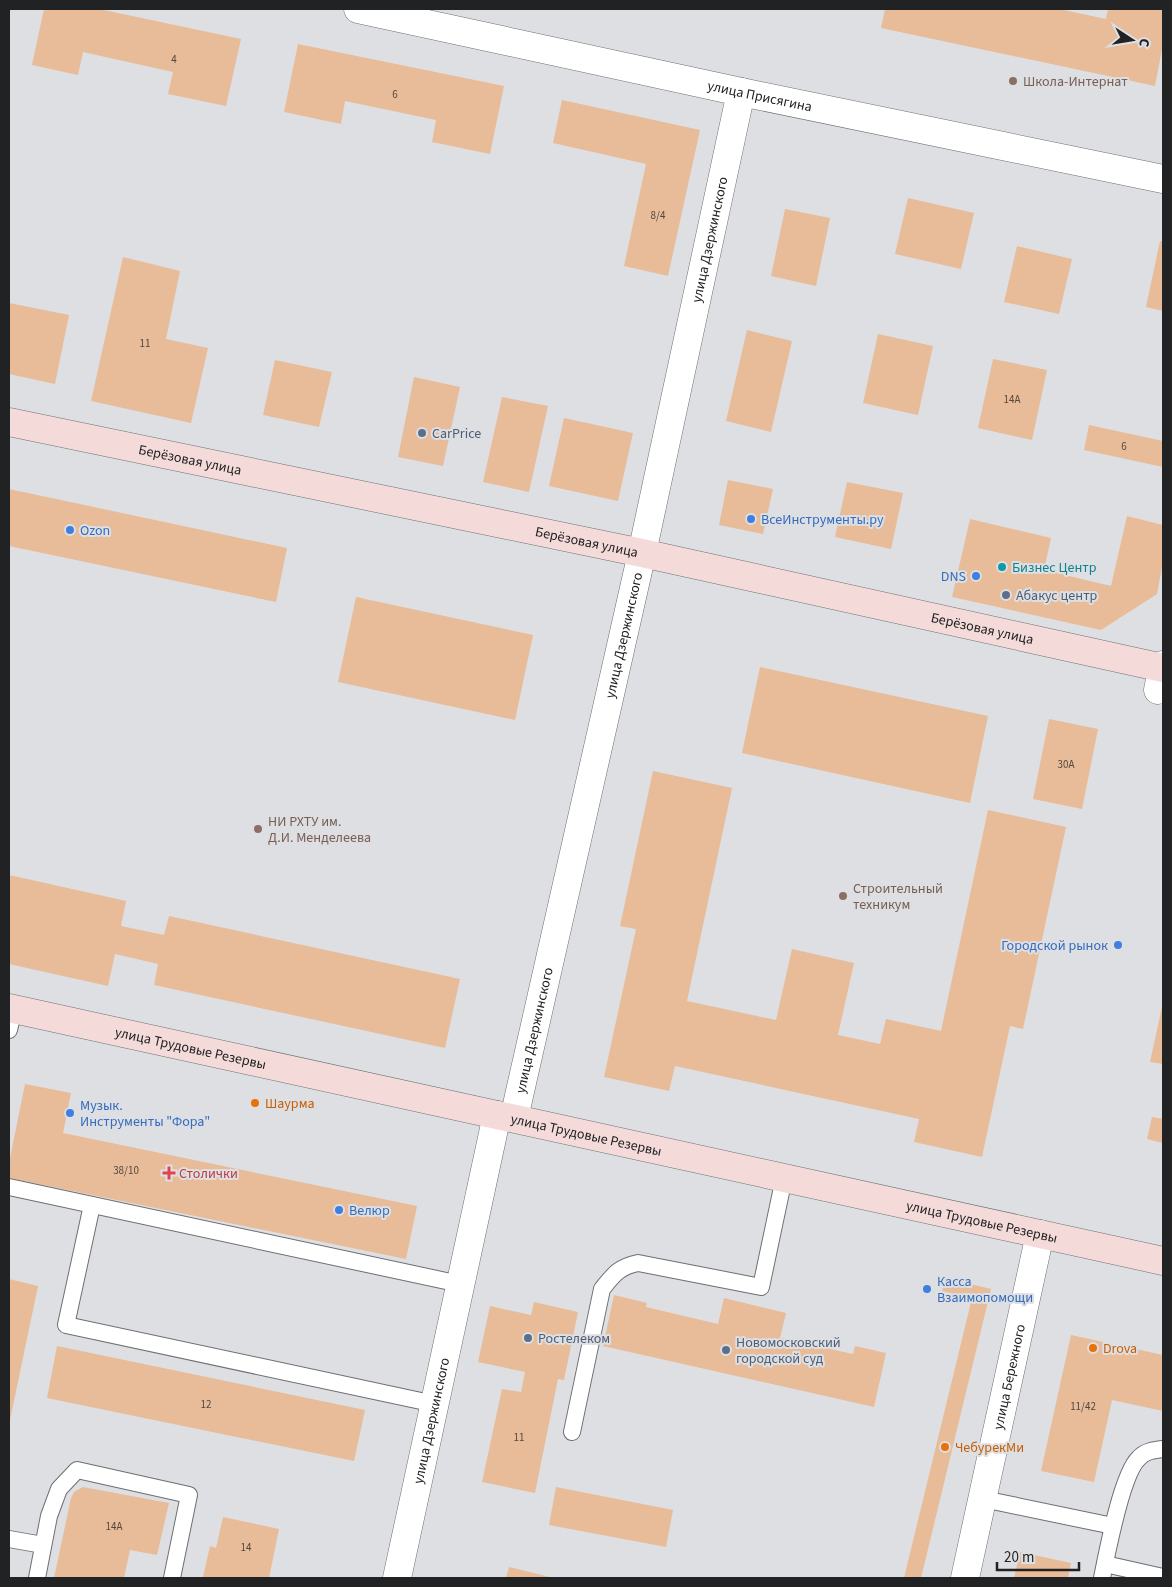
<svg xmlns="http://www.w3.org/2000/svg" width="1172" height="1587" font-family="'Source Sans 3',sans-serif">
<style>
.building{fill:#e8bc98}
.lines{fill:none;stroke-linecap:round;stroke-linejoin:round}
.lane-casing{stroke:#6d6f72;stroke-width:18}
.street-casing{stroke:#6d6f72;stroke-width:29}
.secondary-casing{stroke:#6d6f72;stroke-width:29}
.lane{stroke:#fff;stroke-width:16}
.street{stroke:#fff;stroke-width:28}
.secondary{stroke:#f4dbd9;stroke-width:28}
.education-dot{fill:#8d6e63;stroke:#dddfe3;stroke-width:2}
.service-dot{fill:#5c6f8a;stroke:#dddfe3;stroke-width:2}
.shop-dot{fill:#3f7fe0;stroke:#dddfe3;stroke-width:2}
.culture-dot{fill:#0f9aa8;stroke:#dddfe3;stroke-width:2}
.food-dot{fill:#e8710a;stroke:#dddfe3;stroke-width:2}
.health-dot{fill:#e0444e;stroke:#dddfe3;stroke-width:2}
.labels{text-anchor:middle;stroke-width:4;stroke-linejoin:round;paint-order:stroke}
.number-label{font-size:11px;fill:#534840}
.education-label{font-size:14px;fill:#785e54;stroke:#dddfe3;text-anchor:start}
.street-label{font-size:14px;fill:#212223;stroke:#dddfe3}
.service-label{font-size:14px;fill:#4e5e75;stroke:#dddfe3;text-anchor:start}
.shop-label{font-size:14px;fill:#366cbe;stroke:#dddfe3;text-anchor:start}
.culture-label{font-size:14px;fill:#0d838f;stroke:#dddfe3;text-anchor:start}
.food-label{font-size:14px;fill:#c56008;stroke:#dddfe3;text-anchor:start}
.health-label{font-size:14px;fill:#be3a42;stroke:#dddfe3;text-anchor:start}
</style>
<rect width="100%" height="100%" fill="#dddfe3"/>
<g class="building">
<path d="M44 9H99L241 39 226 106 168 94 173 72 83 52 78 75 32 65Z"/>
<path d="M885 9H1059L1106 19 1108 9H1163V44L1155 86 881 28Z"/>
<path d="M298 44 504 86 490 154 432 142 436 120 345 101 341 124 284 112Z"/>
<path d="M562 100 700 130 668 276 624 266 646 164 553 143Z"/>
<path d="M908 198 974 213 961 269 895 254Z"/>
<path d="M785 209 830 218 816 286 771 276Z"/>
<path d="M1160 241 1163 242V311L1146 307Z"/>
<path d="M1017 246 1072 259 1059 314 1004 302Z"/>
<path d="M123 257 180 271 166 339 208 348 191 423 91 401Z"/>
<path d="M9 303 69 315 55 384 9 374Z"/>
<path d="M747 330 792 341 771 432 726 421Z"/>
<path d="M878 334 933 346 918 415 863 403Z"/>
<path d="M993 359 1047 370 1032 440 978 428Z"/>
<path d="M275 360 332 372 319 427 263 415Z"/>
<path d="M414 377 460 387 443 466 398 457Z"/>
<path d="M502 397 548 406 529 492 483 482Z"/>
<path d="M564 418 633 433 618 501 549 486Z"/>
<path d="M1089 425 1163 441V467L1084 450Z"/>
<path d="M728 480 773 489 763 534 719 525Z"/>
<path d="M847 482 903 493 891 549 835 537Z"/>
<path d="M9 489 287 548 276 602 9 546Z"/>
<path d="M1127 516 1163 525V562L1157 594 1101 630 952 597 970 519 1051 538 1044 570 1111 586Z"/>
<path d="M356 597 533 635 515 720 338 682Z"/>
<path d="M760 667 988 716 970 803 742 753Z"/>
<path d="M1049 719 1098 729 1082 809 1033 799Z"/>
<path d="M653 771 732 788 687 1001 776 1020 792 949 854 963 838 1035 880 1044 886 1019 941 1031 988 810 1066 827 1023 1029 1010 1026 982 1157 914 1142 919 1119 675 1066 669 1091 604 1077 636 929 620 926Z"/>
<path d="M9 875 126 901 121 926 164 935 169 916 460 979 445 1048 154 985 158 964 115 954 108 986 9 964Z"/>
<path d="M1162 1007H1163V1064L1150 1062Z"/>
<path d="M25 1084 71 1093 63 1133 417 1206 406 1259 9 1178V1163Z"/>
<path d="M1152 1117 1163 1119V1143L1147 1139Z"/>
<path d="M946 1278 991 1289 921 1578H904L972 1298 942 1291Z"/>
<path d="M9 1279 38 1286 10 1420H9Z"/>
<path d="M614 1295 647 1303 646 1307 718 1324 724 1298 786 1313 780 1338 853 1354 855 1346 886 1353 874 1407 603 1346Z"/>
<path d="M534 1302 578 1312 564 1380 558 1379 535 1493 482 1482 502 1389 521 1392 525 1372 478 1362 490 1306 531 1315Z"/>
<path d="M1071 1335 1163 1355V1411L1112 1400 1094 1482 1041 1471Z"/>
<path d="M57 1346 365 1410 354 1461 47 1398Z"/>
<path d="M83 1487 169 1503 157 1555 130 1550 124 1578H54L71 1498 74 1492Z"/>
<path d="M556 1487 673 1510 666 1547 549 1525Z"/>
<path d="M223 1517 279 1529 269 1578 203 1577 210 1546 216 1548Z"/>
<path d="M1020 1552 1071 1563 1068 1578H1014Z"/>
<path d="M509 1567 550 1577 549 1578H506Z"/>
</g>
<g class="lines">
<g class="lane-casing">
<g id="lane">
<path d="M9 1030 14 1009"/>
<path d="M9 1187 460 1284"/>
<path d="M92 1205 66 1325 435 1404"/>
<path d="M572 1432 602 1289C614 1274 619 1267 638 1263L761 1287 784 1178"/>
<path d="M983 1499 1113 1526"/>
<path d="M9 1539 43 1545"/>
<path d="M1105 1564 1163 1577"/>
<path d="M37 1578 49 1516 59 1489 77 1470 189 1495 172 1578"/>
<path d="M1102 1578C1107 1553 1122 1473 1139 1458 1145 1451 1154 1450 1163 1449"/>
</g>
</g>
<g class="street-casing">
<g id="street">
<path id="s1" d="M358 9 741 92 1163 179"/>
<path d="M1158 690 1163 665"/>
<path id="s2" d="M514 1118 642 553 741 92"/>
<path id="s3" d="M397 1578 497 1115"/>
<path id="s4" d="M965 1578 1040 1234"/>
</g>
</g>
<g class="secondary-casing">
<g id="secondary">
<path id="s5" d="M9 422 642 553 1163 668"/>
<path id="s6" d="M9 1008 1163 1261"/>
</g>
</g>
<use href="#lane" class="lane"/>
<use href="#street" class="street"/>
<use href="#secondary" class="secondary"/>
</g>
<g class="education-dot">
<circle cx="1013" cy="81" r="5"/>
<circle cx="258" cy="829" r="5"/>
<circle cx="843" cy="896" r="5"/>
</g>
<g class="service-dot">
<circle cx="422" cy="433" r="5"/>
<circle cx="1006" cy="595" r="5"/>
<circle cx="528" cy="1338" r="5"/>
<circle cx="726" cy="1350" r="5"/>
</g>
<g class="shop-dot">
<circle cx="751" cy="519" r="5"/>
<circle cx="70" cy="530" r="5"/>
<circle cx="976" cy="576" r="5"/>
<circle cx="1118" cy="945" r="5"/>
<circle cx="70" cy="1113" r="5"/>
<circle cx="339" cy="1210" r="5"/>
<circle cx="927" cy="1289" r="5"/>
</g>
<circle class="culture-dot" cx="1002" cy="567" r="5"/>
<g class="food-dot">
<circle cx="255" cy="1103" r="5"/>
<circle cx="1093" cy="1348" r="5"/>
<circle cx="945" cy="1447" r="5"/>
</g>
<path class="health-dot" d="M166.5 1165.5h5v5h5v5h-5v5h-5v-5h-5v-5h5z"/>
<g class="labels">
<g class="number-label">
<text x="174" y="63">4</text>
<text x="395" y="98">6</text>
<text x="658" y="219">8/4</text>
<text x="145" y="347">11</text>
<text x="1012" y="403">14А</text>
<text x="1124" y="450">6</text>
<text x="1066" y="768">30А</text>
<text x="126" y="1174">38/10</text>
<text x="206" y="1408">12</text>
<text x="1083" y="1410">11/42</text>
<text x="519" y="1441">11</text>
<text x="114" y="1530">14А</text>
<text x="246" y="1551">14</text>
</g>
<g class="education-label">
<text x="1023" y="86">Школа-Интернат</text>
<text x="268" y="826">НИ РХТУ им.<tspan x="268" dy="16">Д.И. Менделеева</tspan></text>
<text x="853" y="893">Строительный<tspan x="853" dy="16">техникум</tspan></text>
</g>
<g class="street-label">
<text dy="5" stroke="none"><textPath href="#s1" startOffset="411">улица Присягина</textPath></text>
<text dy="5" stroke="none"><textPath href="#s2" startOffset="900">улица Дзержинского</textPath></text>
<text dy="5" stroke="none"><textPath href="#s5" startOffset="185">Берёзовая улица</textPath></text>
<text dy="5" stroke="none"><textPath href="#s5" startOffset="590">Берёзовая улица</textPath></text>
<text dy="5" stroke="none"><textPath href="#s5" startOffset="995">Берёзовая улица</textPath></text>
<text dy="5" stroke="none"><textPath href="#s2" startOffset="495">улица Дзержинского</textPath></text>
<text dy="5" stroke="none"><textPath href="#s2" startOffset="90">улица Дзержинского</textPath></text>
<text dy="5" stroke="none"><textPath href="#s6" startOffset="186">улица Трудовые Резервы</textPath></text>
<text dy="5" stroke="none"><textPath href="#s6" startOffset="591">улица Трудовые Резервы</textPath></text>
<text dy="5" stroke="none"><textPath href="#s6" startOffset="996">улица Трудовые Резервы</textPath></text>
<text dy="5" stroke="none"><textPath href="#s4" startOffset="206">улица Бережного</textPath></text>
<text dy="5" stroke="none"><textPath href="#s3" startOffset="161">улица Дзержинского</textPath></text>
</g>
<g class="service-label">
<text x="432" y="438">CarPrice</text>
<text x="1016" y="600">Абакус центр</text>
<text x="538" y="1343">Ростелеком</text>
<text x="736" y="1347">Новомосковский<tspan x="736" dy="16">городской суд</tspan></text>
</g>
<g class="shop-label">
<text x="761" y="524">ВсеИнструменты.ру</text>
<text x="80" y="535">Ozon</text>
<text x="966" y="581" text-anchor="end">DNS</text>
<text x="1108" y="950" text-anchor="end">Городской рынок</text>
<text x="80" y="1110">Музык.<tspan x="80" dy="16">Инструменты "Фора"</tspan></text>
<text x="349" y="1215">Велюр</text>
<text x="937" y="1286">Касса<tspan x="937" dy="16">Взаимопомощи</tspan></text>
</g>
<g class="culture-label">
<text x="1012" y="572">Бизнес Центр</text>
</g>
<g class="food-label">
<text x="265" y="1108">Шаурма</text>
<text x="1103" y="1353">Drova</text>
<text x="955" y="1452">ЧебурекМи</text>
</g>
<g class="health-label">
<text x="179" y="1178">Столички</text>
</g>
</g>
<rect width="1172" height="1587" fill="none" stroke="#212223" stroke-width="20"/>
<g transform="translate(1132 40) rotate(102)" stroke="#dddfe3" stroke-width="4" paint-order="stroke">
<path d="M0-4L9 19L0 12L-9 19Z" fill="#212223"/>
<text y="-8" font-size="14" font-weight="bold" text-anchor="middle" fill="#212223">С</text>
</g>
<path d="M997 1562v8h82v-8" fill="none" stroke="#212223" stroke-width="2.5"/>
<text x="1004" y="1562" font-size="15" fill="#212223" stroke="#dddfe3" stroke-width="4" paint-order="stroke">20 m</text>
</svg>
